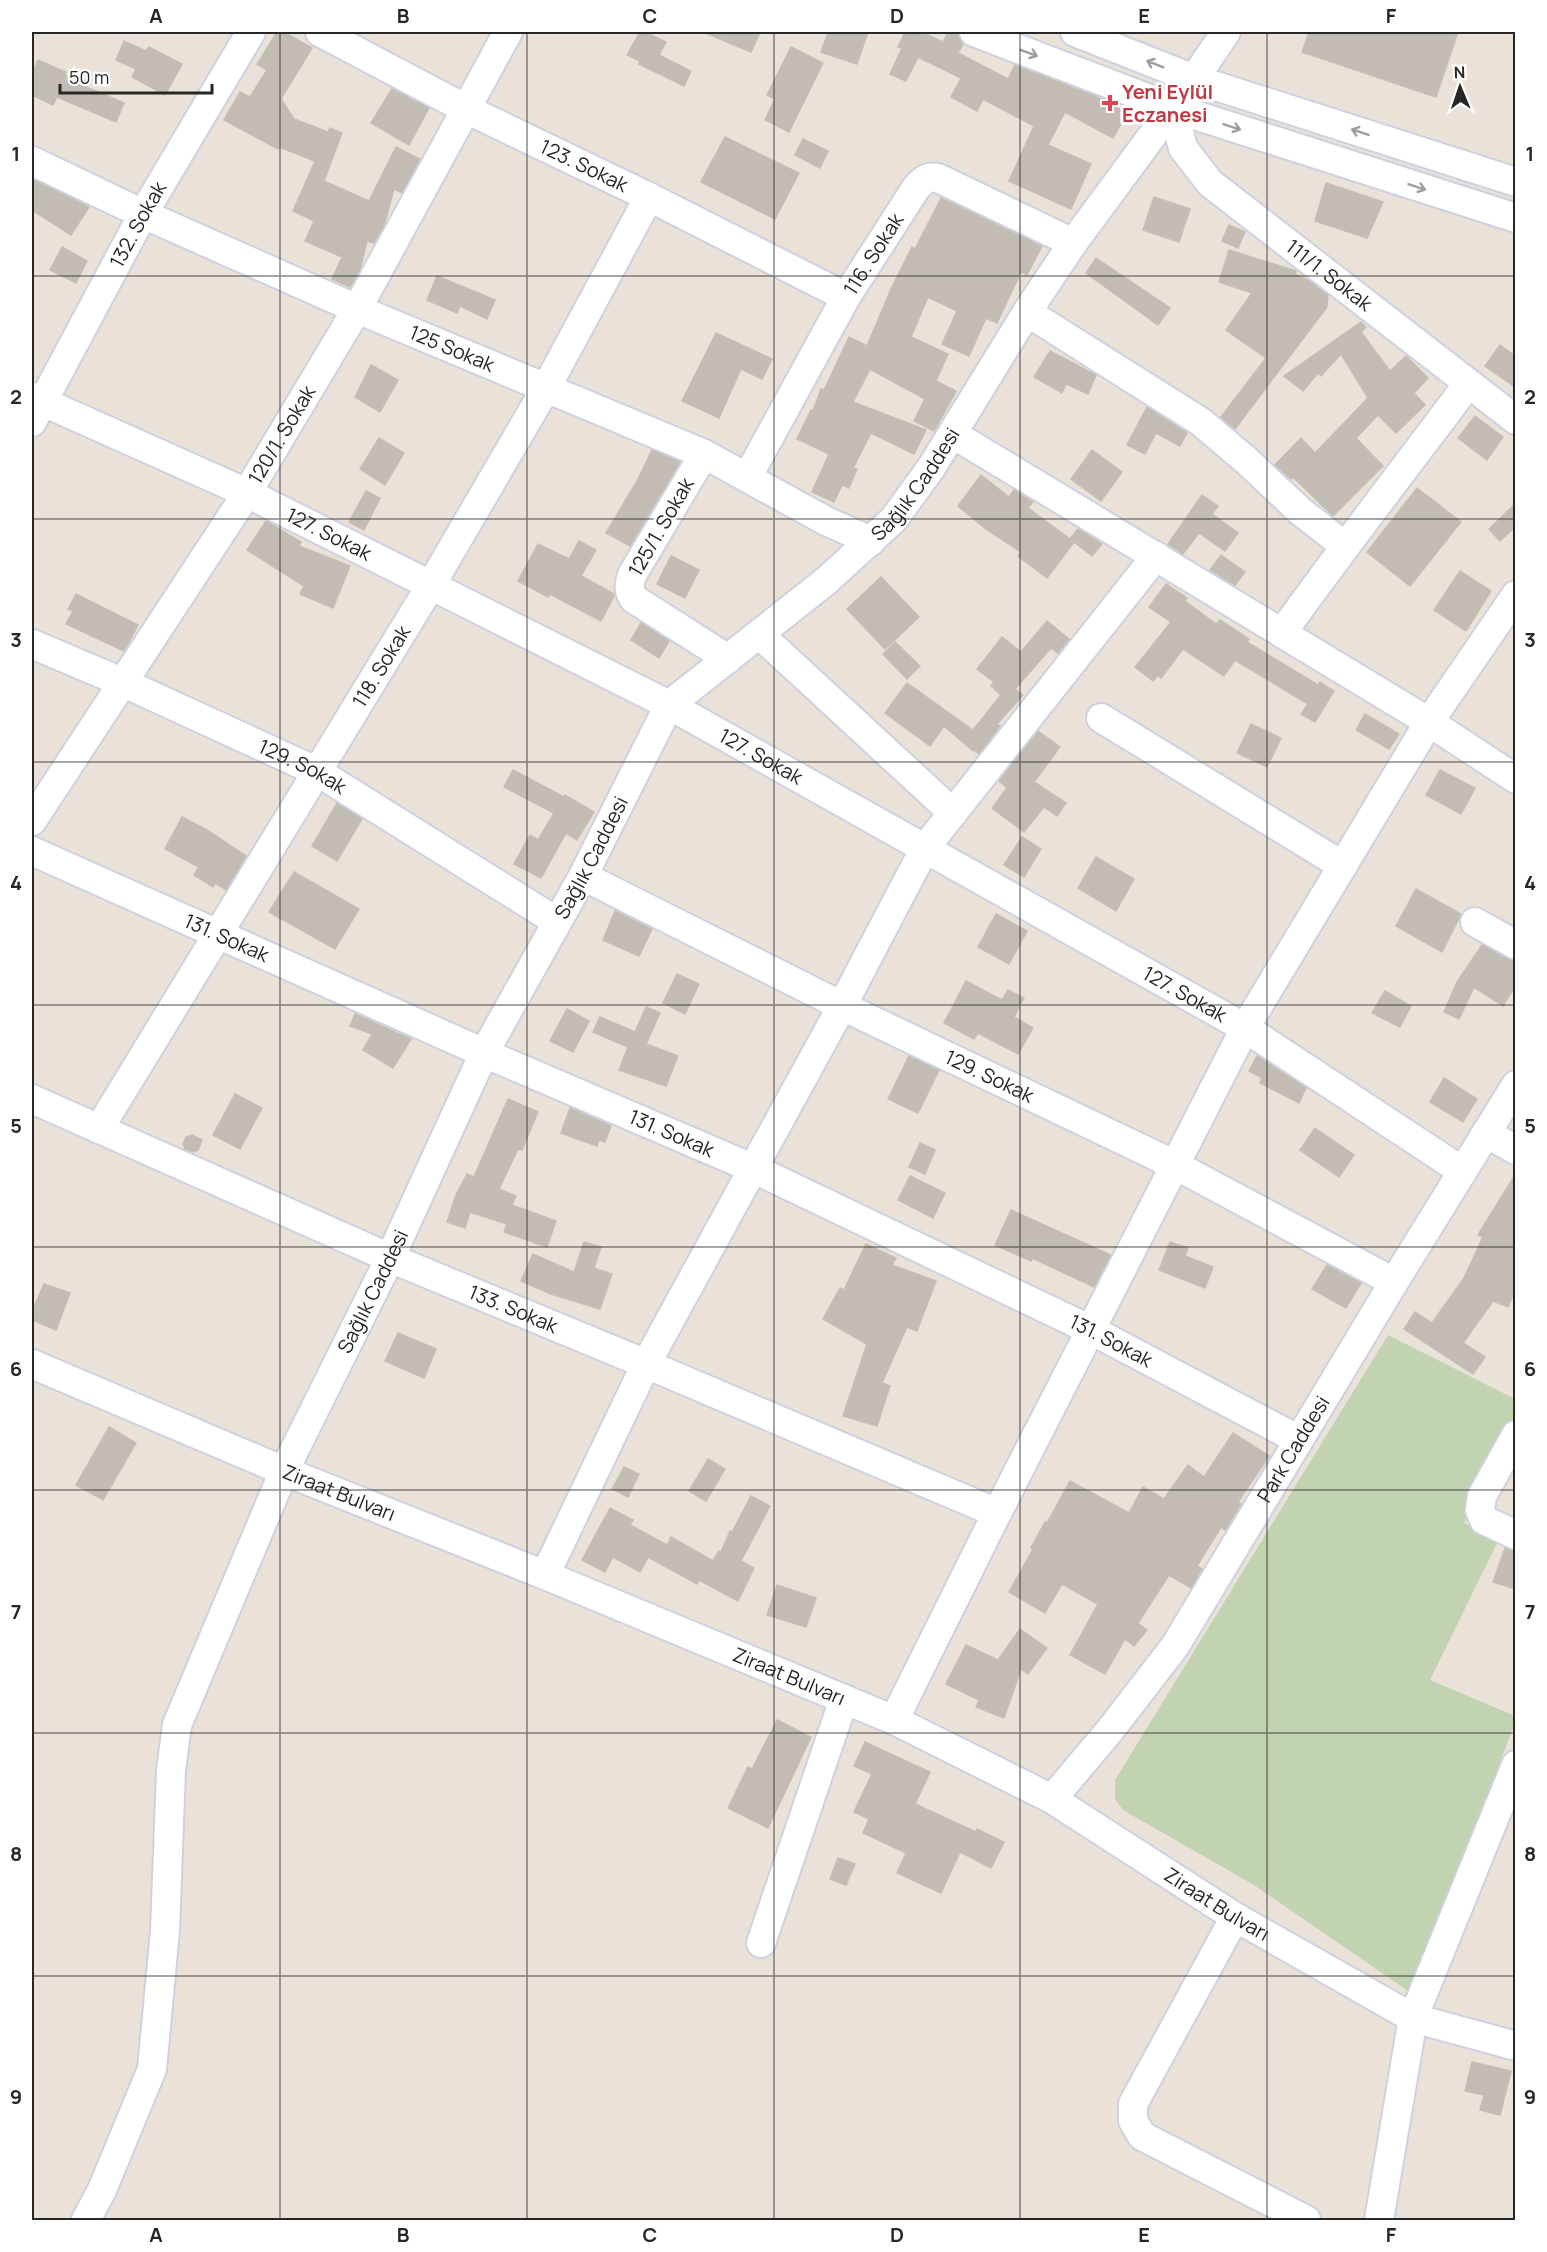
<svg xmlns="http://www.w3.org/2000/svg" width="1547" height="2252" font-family="Manrope,sans-serif">
<style>
.cemetery{fill:#c1d3b0}
.building{fill:#c2bcb5;stroke:#c4beb3;stroke-width:1.5}
.lines{fill:none;stroke-linecap:round;stroke-linejoin:round}
.minor-casing{stroke:#ced1e0;stroke-width:32}
.minor{stroke:#fff;stroke-width:28}
.oneway{stroke:#9e9e9e}
.grid{fill:none;stroke:#272727;stroke-width:1.5;stroke-opacity:0.55}
.health-dot{fill:#e0444e;stroke:#fff;stroke-width:2}
.labels{text-anchor:middle;stroke-width:6;stroke-linejoin:round;paint-order:stroke}
.health-label{font-size:20px;font-weight:bold;fill:#be3a42;stroke:#fff;text-anchor:start}
.street-label{font-size:20px;fill:#272727;stroke:#fff}
.neatline{fill:none;stroke:#272727;stroke-width:2}
.grid-label{font-size:20px;text-anchor:middle;font-weight:bold;fill:#272727}
</style>
<rect width="100%" height="100%" fill="#eae2d9"/>
<path class="cemetery" d="M1388 1335 1515 1399V1418L1464 1523 1499 1539 1430 1680 1515 1716V1723L1411 1993 1254 1885 1123 1810 1115 1799V1780Z"/>
<g class="building">
<path d="M277 32H284L312 48 281 99 294 119 328 132 330 128 342 133 324 181 369 201 396 147 420 159 402 193 394 189 384 226 374 243 367 241 360 270 350 287 332 279 342 257 305 241 314 221 293 211 315 161 279 147 278 149 224 120 240 92 250 97 267 70 257 64Z"/>
<path d="M640 32H645L666 42 659 55 691 71 684 86 639 64 640 61 627 55Z"/>
<path d="M703 32H760L751 52Z"/>
<path d="M828 32H868L857 64 821 52Z"/>
<path d="M905 32H921L943 42 948 32H956L963 44 958 53 1008 79 1015 65 1100 98 1127 113 1113 138 1065 112 1048 145 1091 164 1071 209 1009 181 1034 126 983 99 977 111 951 97 961 78 918 57 906 81 890 74 902 48 898 47Z"/>
<path d="M1309 32H1458L1436 97 1302 52Z"/>
<path d="M124 41 146 51 149 47 182 64 165 95 132 77 136 69 116 60Z"/>
<path d="M791 47 823 63 789 132 765 120 775 99 767 95Z"/>
<path d="M38 60 68 73 65 78 124 103 116 122 57 97 53 105 32 95V74Z"/>
<path d="M392 89 429 108 409 145 371 123Z"/>
<path d="M725 137 799 173 775 219 701 182Z"/>
<path d="M803 139 828 151 820 168 795 155Z"/>
<path d="M32 179 89 207 71 235 32 210Z"/>
<path d="M1326 183 1383 202 1367 238 1315 221Z"/>
<path d="M1154 197 1190 209 1179 242 1143 230Z"/>
<path d="M941 198 1042 246 1027 275 1021 272 997 323 986 318 969 356 942 344 957 311 928 297 911 337 948 354 936 381 956 391 934 431 914 421 925 399 870 369 853 402 926 430 914 454 871 433 853 468 857 469 849 488 842 485 834 502 812 492 829 454 797 439 811 410 813 411 821 389 824 390 849 337 867 346 891 289 912 247 915 249Z"/>
<path d="M1229 225 1245 232 1238 248 1222 241Z"/>
<path d="M62 247 87 261 76 283 50 270Z"/>
<path d="M1229 250 1296 271 1295 274 1311 282 1328 295 1327 307 1235 429 1221 417 1266 358 1226 330 1252 293 1219 282Z"/>
<path d="M1096 258 1170 308 1158 325 1086 273Z"/>
<path d="M437 276 495 300 487 319 460 306 457 313 427 300Z"/>
<path d="M1361 322 1366 327 1361 332 1390 371 1406 356 1428 378 1414 393 1425 405 1396 433 1378 415 1356 438 1383 466 1333 516 1293 477 1291 479 1275 465 1301 438 1315 453 1368 398 1341 354 1321 376 1318 373 1303 391 1284 376Z"/>
<path d="M716 333 772 359 762 379 741 369 719 418 682 401Z"/>
<path d="M1500 345 1515 356V387L1485 366Z"/>
<path d="M1050 351 1096 375 1088 394 1066 384 1062 393 1034 377Z"/>
<path d="M371 365 398 380 380 412 355 397Z"/>
<path d="M1147 407 1187 433 1180 446 1156 433 1145 454 1127 445Z"/>
<path d="M1475 416 1503 437 1487 460 1458 438Z"/>
<path d="M379 438 404 453 385 485 360 469Z"/>
<path d="M652 450 680 462 630 546 606 533 637 481Z"/>
<path d="M1092 450 1122 472 1101 501 1071 479Z"/>
<path d="M981 475 1009 497 1014 490 1033 502 1028 508 1070 539 1078 529 1102 544 1092 556 1074 542 1047 578 1018 556 1021 552 987 530 958 506Z"/>
<path d="M1417 488 1461 522 1410 586 1367 552Z"/>
<path d="M366 491 380 498 364 530 349 522Z"/>
<path d="M1202 495 1218 506 1212 514 1238 533 1225 551 1199 533 1183 554 1168 544Z"/>
<path d="M1515 504V527L1500 541 1489 529Z"/>
<path d="M266 521 301 542 299 546 350 566 333 608 300 594 304 586 247 550Z"/>
<path d="M579 541 596 550 581 576 614 594V596L601 621 550 594 548 597 518 581 538 544 569 559Z"/>
<path d="M1221 555 1245 572 1235 585 1210 570Z"/>
<path d="M671 556 699 570 685 598 657 584Z"/>
<path d="M1460 571 1491 591 1466 631 1434 610Z"/>
<path d="M881 577 919 617 885 649 847 609Z"/>
<path d="M1166 584 1187 598 1185 601 1216 624 1220 620 1249 639 1247 642 1318 685 1320 682 1334 691 1315 722 1301 714 1308 704 1235 660 1224 676 1183 649 1161 678 1158 675 1153 681 1135 667 1171 622 1149 607Z"/>
<path d="M76 594 138 625 124 651 66 624 73 611 68 609Z"/>
<path d="M1047 621 1069 639 1058 653 1051 648 1015 689 1023 695 997 724 1000 726 979 754 974 750 973 751 944 726 930 746 885 713 907 683 973 730 1001 695 991 686 994 682 977 669 1002 637 1021 652Z"/>
<path d="M641 623 669 641 659 658 631 640Z"/>
<path d="M895 642 920 666 907 679 883 654Z"/>
<path d="M1365 714 1399 734 1389 749 1356 730Z"/>
<path d="M1251 724 1281 738 1267 767 1237 753Z"/>
<path d="M1038 731 1060 747 1034 782 1066 803 1057 816 1044 807 1024 832 992 808 1007 788 999 781Z"/>
<path d="M513 770 564 797 565 795 594 812 577 840 566 833 541 878 514 864 530 835 538 840 554 813 504 787Z"/>
<path d="M1440 770 1475 788 1461 814 1426 795Z"/>
<path d="M337 803 362 819 337 861 312 846Z"/>
<path d="M182 817 207 830 246 856 226 890 215 883 213 887 194 875 199 867 165 849Z"/>
<path d="M1022 837 1041 849 1024 877 1004 865Z"/>
<path d="M1096 857 1134 879 1116 911 1078 888Z"/>
<path d="M294 872 359 909 335 949 269 912Z"/>
<path d="M1416 889 1461 914 1442 952 1396 926Z"/>
<path d="M615 911 652 929 639 956 603 940Z"/>
<path d="M996 914 1027 931 1009 964 978 947Z"/>
<path d="M1482 945 1515 961V986L1503 1006 1474 987 1459 1019 1444 1012 1457 982Z"/>
<path d="M677 974 699 984 685 1014 663 1003Z"/>
<path d="M966 981 1002 1000 1008 990 1024 998 1014 1017 1033 1028 1018 1054 978 1033 974 1039 944 1023Z"/>
<path d="M1385 991 1411 1006 1400 1027 1372 1013Z"/>
<path d="M646 1007 660 1013 646 1044 678 1056 666 1086 619 1070 628 1047 593 1032 600 1017 635 1032Z"/>
<path d="M567 1009 589 1021 573 1052 550 1041Z"/>
<path d="M355 1014 411 1039 393 1068 363 1050 372 1034 350 1026Z"/>
<path d="M909 1056 939 1070 918 1113 888 1099Z"/>
<path d="M1257 1056 1306 1088 1299 1103 1260 1083 1262 1078 1249 1071Z"/>
<path d="M1444 1078 1477 1099 1463 1122 1430 1102Z"/>
<path d="M235 1094 262 1108 240 1149 213 1135Z"/>
<path d="M508 1099 538 1112 522 1150 518 1149 499 1189 516 1196 512 1205 556 1221 547 1247 504 1232 507 1224 470 1212 465 1228 447 1222 456 1195 467 1174 474 1177Z"/>
<path d="M570 1108 611 1126 605 1142 599 1140 597 1146 561 1133Z"/>
<path d="M1315 1128 1354 1155 1339 1177 1300 1150Z"/>
<path d="M192 1135 202 1140 198 1150 193 1152 185 1149 183 1144 186 1137Z"/>
<path d="M920 1143 935 1150 925 1174 909 1167Z"/>
<path d="M1515 1175V1290L1508 1307 1493 1301 1463 1343 1485 1357 1473 1374 1404 1329 1415 1312 1432 1323 1464 1278 1483 1237 1478 1235Z"/>
<path d="M910 1176 945 1193 933 1218 898 1200Z"/>
<path d="M1011 1210 1111 1255 1094 1287 1032 1258 1031 1261 995 1245Z"/>
<path d="M584 1242 601 1247 594 1268 612 1274 600 1309 551 1294 521 1281 533 1254 574 1272Z"/>
<path d="M1170 1242 1188 1248 1185 1256 1213 1267 1205 1288 1159 1270Z"/>
<path d="M866 1244 896 1258 892 1265 936 1281 917 1331 907 1327 882 1383 890 1386 877 1426 843 1416 867 1344 823 1319 840 1288 844 1290Z"/>
<path d="M1327 1265 1361 1283 1346 1308 1312 1289Z"/>
<path d="M44 1284 70 1293 56 1330 32 1320V1312Z"/>
<path d="M398 1333 436 1349 424 1378 385 1361Z"/>
<path d="M109 1427 136 1443 103 1500 76 1485Z"/>
<path d="M1233 1433 1269 1456 1238 1502 1241 1504 1225 1530 1221 1527 1197 1566 1202 1569 1191 1588 1169 1575 1138 1623 1147 1630 1134 1646 1125 1639 1105 1674 1070 1655 1098 1604 1062 1584 1045 1613 1009 1592 1033 1549 1031 1548 1045 1522 1047 1523 1070 1481 1129 1513 1143 1487 1164 1499 1188 1465 1204 1477Z"/>
<path d="M708 1459 725 1469 706 1501 689 1491Z"/>
<path d="M624 1467 639 1474 628 1497 612 1489Z"/>
<path d="M751 1496 770 1506 741 1561 754 1568 738 1601 699 1580 697 1584 648 1557 640 1572 613 1557 605 1572 582 1560 610 1508 633 1520 630 1525 667 1545 671 1537 713 1561 719 1551 721 1552 730 1531 732 1532Z"/>
<path d="M1505 1548 1515 1551V1589L1493 1582Z"/>
<path d="M777 1585 816 1598 806 1627 767 1615Z"/>
<path d="M1020 1629 1047 1648 1028 1674 1021 1669 1004 1718 976 1707 979 1700 946 1684 966 1645 998 1660Z"/>
<path d="M777 1720 811 1737 768 1828 728 1808 748 1767 752 1769Z"/>
<path d="M865 1742 930 1772 915 1804 976 1832 977 1829 1004 1842 991 1868 960 1852 941 1893 897 1873 906 1853 863 1833 869 1819 854 1812 872 1774 854 1766Z"/>
<path d="M838 1858 855 1864 846 1885 830 1879Z"/>
<path d="M1472 2062 1511 2071 1500 2115 1480 2110 1484 2095 1465 2091Z"/>
</g>
<g class="lines">
<g class="minor-casing">
<g id="minor">
<path id="s1" d="M320 32 466 109 649 197 846 297"/>
<path d="M974 32 1173 108 1516 218"/>
<path d="M1075 32 1194 79 1516 182"/>
<path id="s2" d="M1173 108 1183 148 1210 183 1516 420"/>
<path id="s3" d="M32 161 143 214 357 309 704 454 826 521 871 541"/>
<path d="M1027 312 1201 422 1247 461 1300 511 1345 546"/>
<path id="s4" d="M32 397 247 493 669 705 1245 1028 1462 1171"/>
<path id="s5" d="M32 422 143 214 251 32"/>
<path d="M953 434 1429 722 1516 779"/>
<path d="M704 454 632 575C629 585 628 591 634 599L728 659"/>
<path id="s6" d="M748 476 846 297 916 188C923 180 928 176 938 178L1073 243"/>
<path d="M1282 633C1342 549 1406 467 1468 384"/>
<path d="M759 634 953 813"/>
<path id="s7" d="M32 644 124 683 316 771 556 921"/>
<path d="M1101 718 1343 866"/>
<path id="s8" d="M32 821 247 493 357 309 508 32"/>
<path id="s9" d="M32 851 484 1053 752 1168 1091 1330 1299 1440"/>
<path id="s10" d="M583 876 842 1006 1175 1165 1394 1282"/>
<path d="M1475 922 1516 945"/>
<path id="s11" d="M32 1099 390 1258 646 1364 997 1513"/>
<path id="s12" d="M99 1129 431 585 546 388 649 197"/>
<path d="M1486 1133 1516 1150"/>
<path id="s13" d="M32 1364 284 1471 545 1575 894 1720 1052 1799 1235 1917 1413 2018 1516 2046"/>
<path d="M1516 1435 1482 1496 1480 1510 1484 1520 1516 1535"/>
<path d="M545 1575 646 1364 842 1006 925 848 1156 556"/>
<path d="M894 1720 997 1513 1245 1028 1429 722 1516 595"/>
<path id="s14" d="M1052 1799 1111 1729 1175 1646 1394 1282 1516 1085"/>
<path d="M1235 1917 1133 2104V2121L1142 2136 1306 2220"/>
<path d="M761 1943 844 1699"/>
<path id="s15" d="M86 2220 102 2190 152 2069 165 1931 171 1770 177 1725 284 1471 390 1258 484 1053 583 876 669 705 826 581 894 519 931 468 1027 312 1073 243 1194 79 1226 32"/>
<path d="M1379 2220 1413 2018 1516 1765"/>
</g>
</g>
<use href="#minor" class="minor"/>
</g>
<defs><path id="oneway-shaft" d="M-6 0H5M1.5-3L5.5 0L1.5 3" fill="none" stroke-width="1.6" stroke-linecap="round" stroke-linejoin="round" transform="scale(1.5)"/></defs>
<g class="oneway">
<use href="#oneway-shaft" transform="translate(1029 53) rotate(21)"/>
<use href="#oneway-shaft" transform="translate(1155 64) rotate(-158)"/>
<use href="#oneway-shaft" transform="translate(1232 127) rotate(18)"/>
<use href="#oneway-shaft" transform="translate(1360 132) rotate(-162)"/>
<use href="#oneway-shaft" transform="translate(1417 187) rotate(18)"/>
</g>
<path class="grid" d="M280 32V2220M527 32V2220M774 32V2220M1020 32V2220M1267 32V2220M32 276H1516M32 519H1516M32 762H1516M32 1005H1516M32 1247H1516M32 1490H1516M32 1733H1516M32 1976H1516"/>
<path class="health-dot" d="M1107 94h6v6h6v6h-6v6h-6v-6h-6v-6h6z"/>
<g class="labels">
<g class="health-label">
<text x="1122" y="99">Yeni Eylül<tspan x="1122" dy="23">Eczanesi</tspan></text>
</g>
<g class="street-label">
<text dy="7" stroke="none"><textPath href="#s1" startOffset="296">123. Sokak</textPath></text>
<text dy="7" stroke="none"><textPath href="#s5" startOffset="224">132. Sokak</textPath></text>
<text dy="7" stroke="none"><textPath href="#s6" startOffset="255">116. Sokak</textPath></text>
<text dy="7" stroke="none"><textPath href="#s2" startOffset="236">111/1. Sokak</textPath></text>
<text dy="7" stroke="none"><textPath href="#s3" startOffset="460">125 Sokak</textPath></text>
<text dy="7" stroke="none"><textPath href="#s8" startOffset="460">120/1. Sokak</textPath></text>
<text dy="7" stroke="none"><textPath href="#s15" startOffset="1976">Sağlık Caddesi</textPath></text>
<text transform="translate(661 527) rotate(-60)" y="7">125/1. Sokak</text>
<text dy="7" stroke="none"><textPath href="#s4" startOffset="327">127. Sokak</textPath></text>
<text dy="7" stroke="none"><textPath href="#s12" startOffset="542">118. Sokak</textPath></text>
<text dy="7" stroke="none"><textPath href="#s4" startOffset="813">127. Sokak</textPath></text>
<text dy="7" stroke="none"><textPath href="#s7" startOffset="297">129. Sokak</textPath></text>
<text dy="7" stroke="none"><textPath href="#s15" startOffset="1472">Sağlık Caddesi</textPath></text>
<text dy="7" stroke="none"><textPath href="#s9" startOffset="213">131. Sokak</textPath></text>
<text dy="7" stroke="none"><textPath href="#s4" startOffset="1299">127. Sokak</textPath></text>
<text dy="7" stroke="none"><textPath href="#s10" startOffset="453">129. Sokak</textPath></text>
<text dy="7" stroke="none"><textPath href="#s9" startOffset="699">131. Sokak</textPath></text>
<text dy="7" stroke="none"><textPath href="#s15" startOffset="986">Sağlık Caddesi</textPath></text>
<text dy="7" stroke="none"><textPath href="#s11" startOffset="525">133. Sokak</textPath></text>
<text dy="7" stroke="none"><textPath href="#s9" startOffset="1185">131. Sokak</textPath></text>
<text dy="7" stroke="none"><textPath href="#s14" startOffset="426">Park Caddesi</textPath></text>
<text dy="7" stroke="none"><textPath href="#s13" startOffset="333">Ziraat Bulvarı</textPath></text>
<text dy="7" stroke="none"><textPath href="#s13" startOffset="819">Ziraat Bulvarı</textPath></text>
<text dy="7" stroke="none"><textPath href="#s13" startOffset="1305">Ziraat Bulvarı</textPath></text>
</g>
</g>
<rect width="1547" height="2252" fill="none" stroke="#ffffff" stroke-width="66"/>
<g transform="translate(1460 87) rotate(358)" stroke="#ffffff" stroke-width="4.5" paint-order="stroke">
<path d="M0-4.5L10 22L0 15L-10 22Z" fill="#272727"/>
<text y="-9" font-size="16" font-weight="bold" text-anchor="middle" fill="#272727">N</text>
</g>
<path d="M60 84v9h152v-9" fill="none" stroke="#272727" stroke-width="3"/>
<text x="69" y="84" font-size="18" fill="#272727" stroke="#ffffff" stroke-width="4.5" paint-order="stroke">50 m</text>
<rect x="33" y="33" width="1481" height="2186" class="neatline"/>
<g class="grid-label">
<text x="156" y="23">A</text>
<text x="403" y="23">B</text>
<text x="650" y="23">C</text>
<text x="897" y="23">D</text>
<text x="1144" y="23">E</text>
<text x="1391" y="23">F</text>
<text x="16" y="161">1</text>
<text x="1530" y="161">1</text>
<text x="16" y="404">2</text>
<text x="1530" y="404">2</text>
<text x="16" y="647">3</text>
<text x="1530" y="647">3</text>
<text x="16" y="890">4</text>
<text x="1530" y="890">4</text>
<text x="16" y="1133">5</text>
<text x="1530" y="1133">5</text>
<text x="16" y="1376">6</text>
<text x="1530" y="1376">6</text>
<text x="16" y="1619">7</text>
<text x="1530" y="1619">7</text>
<text x="16" y="1861">8</text>
<text x="1530" y="1861">8</text>
<text x="16" y="2104">9</text>
<text x="1530" y="2104">9</text>
<text x="156" y="2242">A</text>
<text x="403" y="2242">B</text>
<text x="650" y="2242">C</text>
<text x="897" y="2242">D</text>
<text x="1144" y="2242">E</text>
<text x="1391" y="2242">F</text>
</g>
</svg>
